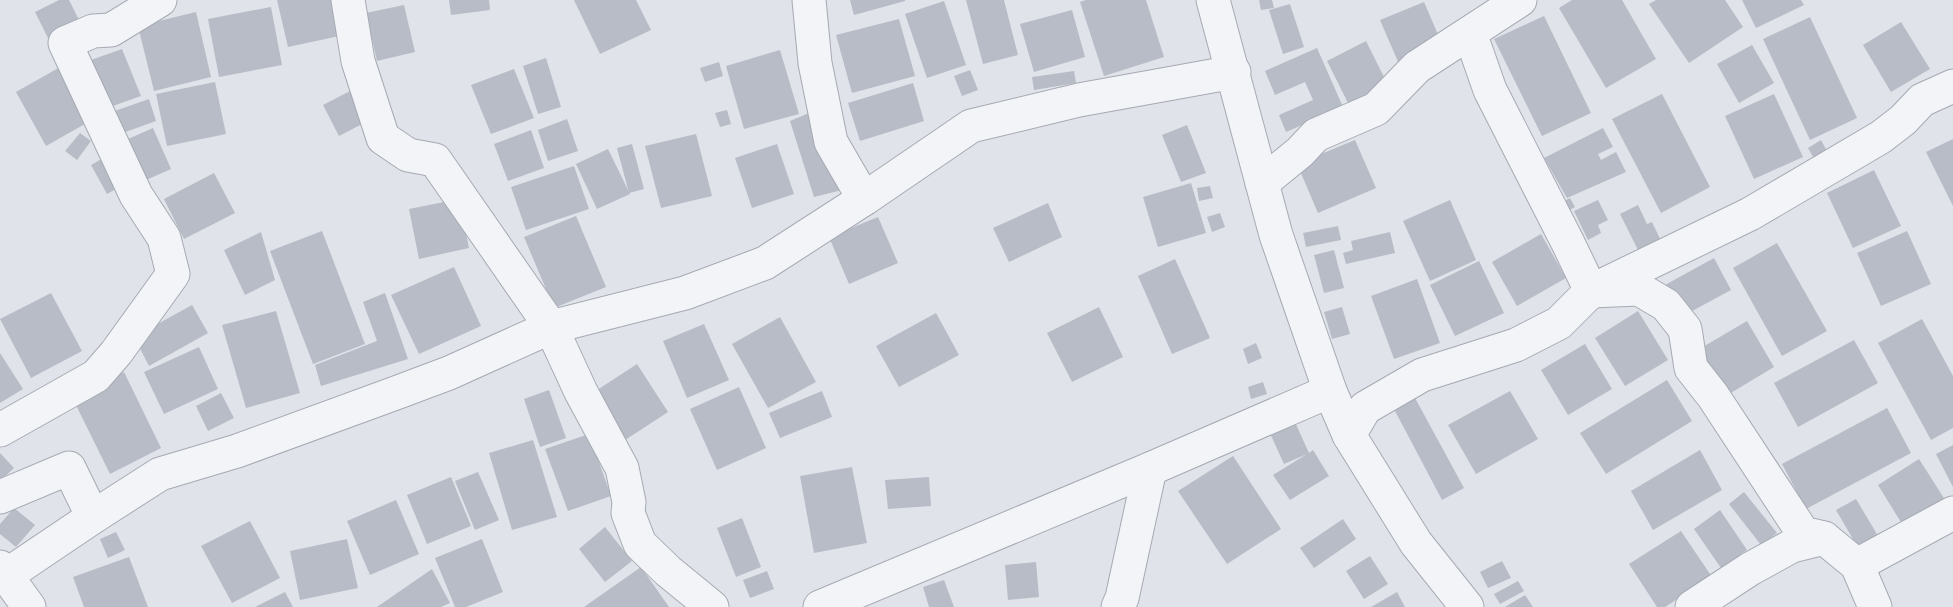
<svg xmlns="http://www.w3.org/2000/svg" width="1953" height="607" font-family="Cabin,sans-serif">
<style>
.building{fill:#b7bcc6}
.lines{fill:none;stroke-linecap:round;stroke-linejoin:round}
.minor-casing{stroke:#a5aab3;stroke-width:35}
.minor{stroke:#f3f4f7;stroke-width:33}
</style>
<rect width="100%" height="100%" fill="#e0e3e9"/>
<g class="building">
<path d="M59 0H69L80 22 48 38 35 12Z"/>
<path d="M277 0H336L344 35 288 47Z"/>
<path d="M449 0H489L490 10 451 15Z"/>
<path d="M574 0H636L651 30 600 54Z"/>
<path d="M850 0H905V1L854 15Z"/>
<path d="M966 0H1004L1018 55 983 64Z"/>
<path d="M1086 0H1146L1164 57 1104 76 1080 2Z"/>
<path d="M1259 0H1272L1274 8 1261 10Z"/>
<path d="M1572 0H1622L1656 59 1606 88 1559 8Z"/>
<path d="M1656 0H1725L1743 27 1689 63 1649 4Z"/>
<path d="M1742 0H1801L1804 5 1756 28Z"/>
<path d="M944 1 966 65 927 78 905 14Z"/>
<path d="M1424 2 1443 46 1399 64 1380 20Z"/>
<path d="M1290 4 1304 47 1283 54 1269 10Z"/>
<path d="M404 5 415 52 377 61 366 13Z"/>
<path d="M271 7 282 65 219 77 208 19Z"/>
<path d="M1072 10 1085 57 1034 72 1020 24Z"/>
<path d="M196 12 211 77 154 91 138 26Z"/>
<path d="M1544 16 1591 113 1542 136 1494 39Z"/>
<path d="M1810 17 1857 118 1810 140 1763 39Z"/>
<path d="M899 19 915 76 852 93 836 35Z"/>
<path d="M1901 22 1930 69 1891 92 1863 45Z"/>
<path d="M1366 41 1389 87 1350 107 1327 61Z"/>
<path d="M1752 45 1774 83 1739 103 1717 64Z"/>
<path d="M1317 48 1343 107 1286 132 1279 115 1313 100 1305 82 1275 95 1265 71Z"/>
<path d="M122 49 141 96 110 107 91 60Z"/>
<path d="M780 50 799 114 744 129 726 66Z"/>
<path d="M546 58 561 107 538 114 523 66Z"/>
<path d="M719 62 723 76 705 82 700 68Z"/>
<path d="M62 66 92 120 46 146 16 92Z"/>
<path d="M514 69 534 118 491 134 471 85Z"/>
<path d="M970 70 978 90 962 96 954 76Z"/>
<path d="M1074 71 1076 83 1034 90 1032 77Z"/>
<path d="M215 82 226 134 167 146 156 94Z"/>
<path d="M913 83 924 121 860 141 848 103Z"/>
<path d="M352 90 368 121 339 136 323 105Z"/>
<path d="M1662 94 1710 187 1661 213 1612 119Z"/>
<path d="M1774 94 1803 157 1754 179 1725 116Z"/>
<path d="M149 99 156 121 117 135 109 113Z"/>
<path d="M727 110 731 124 720 127 715 113Z"/>
<path d="M814 111 842 190 814 197 790 121Z"/>
<path d="M567 119 578 151 548 161 538 130Z"/>
<path d="M1187 125 1206 173 1181 182 1162 135Z"/>
<path d="M153 128 171 169 137 184 119 143Z"/>
<path d="M1603 128 1613 147 1598 154 1601 160 1616 152 1626 172 1567 198 1544 158Z"/>
<path d="M531 130 544 168 508 181 494 144Z"/>
<path d="M80 133 91 141 77 160 65 151Z"/>
<path d="M696 134 712 196 661 208 645 146Z"/>
<path d="M1953 139V206L1926 152Z"/>
<path d="M1355 140 1376 188 1318 213 1297 164Z"/>
<path d="M1821 140 1829 155 1816 162 1808 148Z"/>
<path d="M632 144 644 189 629 193 617 148Z"/>
<path d="M777 144 794 194 752 208 735 158Z"/>
<path d="M608 149 630 194 597 209 576 164Z"/>
<path d="M107 156 123 185 107 194 91 165Z"/>
<path d="M574 166 589 209 526 230 511 187Z"/>
<path d="M1874 170 1901 226 1853 248 1827 193Z"/>
<path d="M214 173 235 213 184 239 164 199Z"/>
<path d="M1191 183 1206 233 1158 247 1143 197Z"/>
<path d="M1210 186 1213 198 1199 201 1197 188Z"/>
<path d="M1570 198 1575 207 1562 214 1557 205Z"/>
<path d="M459 199 469 248 419 259 409 209Z"/>
<path d="M1450 200 1476 260 1430 281 1403 221Z"/>
<path d="M1598 200 1608 220 1598 225 1601 233 1588 240 1574 211Z"/>
<path d="M1048 203 1062 237 1009 262 993 228Z"/>
<path d="M1638 205 1647 224 1652 222 1661 241 1639 252 1620 214Z"/>
<path d="M1220 213 1225 227 1212 232 1207 217Z"/>
<path d="M576 216 606 287 554 308 524 237Z"/>
<path d="M878 217 898 263 849 284 829 237Z"/>
<path d="M1338 226 1341 240 1306 247 1303 233Z"/>
<path d="M322 231 365 344 313 364 270 251Z"/>
<path d="M1907 231 1931 284 1881 306 1857 253Z"/>
<path d="M261 232 275 280 245 295 224 250Z"/>
<path d="M1390 232 1395 253 1346 264 1343 253 1353 250 1351 241Z"/>
<path d="M1541 234 1566 278 1517 306 1492 262Z"/>
<path d="M1777 243 1827 331 1782 356 1733 268Z"/>
<path d="M1334 250 1344 288 1324 293 1314 255Z"/>
<path d="M1714 258 1731 290 1683 316 1665 285Z"/>
<path d="M1175 259 1210 338 1172 354 1138 276Z"/>
<path d="M1479 261 1504 313 1455 336 1430 285Z"/>
<path d="M454 267 481 326 419 354 391 295Z"/>
<path d="M1417 279 1440 343 1394 359 1371 296Z"/>
<path d="M51 293 82 351 31 378 0 319Z"/>
<path d="M385 293 408 359 321 386 315 365 377 341 363 302Z"/>
<path d="M192 305 208 333 149 366 134 337Z"/>
<path d="M1099 307 1123 357 1072 382 1047 333Z"/>
<path d="M1342 307 1350 334 1332 339 1324 312Z"/>
<path d="M276 311 300 393 246 408 222 325Z"/>
<path d="M1638 311 1668 360 1625 386 1595 338Z"/>
<path d="M936 313 959 355 899 387 876 346Z"/>
<path d="M780 317 816 382 768 408 732 344Z"/>
<path d="M1922 319 1953 376V428L1931 440 1878 343Z"/>
<path d="M1747 321 1774 367 1724 397 1696 351Z"/>
<path d="M704 324 729 380 687 398 663 341Z"/>
<path d="M1854 340 1878 383 1798 427 1774 383Z"/>
<path d="M1256 343 1262 358 1248 364 1243 349Z"/>
<path d="M1585 344 1612 389 1568 415 1541 370Z"/>
<path d="M199 347 218 389 164 414 144 372Z"/>
<path d="M0 353 23 389 0 403Z"/>
<path d="M637 364 668 412 619 444 588 396Z"/>
<path d="M124 372 161 448 110 474 72 397Z"/>
<path d="M1667 380 1692 421 1606 474 1580 433Z"/>
<path d="M1263 382 1267 394 1251 399 1248 387Z"/>
<path d="M739 387 766 448 717 470 690 409Z"/>
<path d="M549 390 566 438 540 447 524 399Z"/>
<path d="M822 391 832 417 780 438 769 413Z"/>
<path d="M1510 391 1538 439 1476 474 1448 425Z"/>
<path d="M221 393 234 418 208 431 196 406Z"/>
<path d="M1415 398 1464 488 1442 500 1394 409Z"/>
<path d="M1887 408 1911 453 1806 509 1782 464Z"/>
<path d="M1294 420 1309 453 1313 450 1329 476 1290 500 1273 475 1307 454 1284 464 1269 431Z"/>
<path d="M589 434 611 496 568 511 545 449Z"/>
<path d="M533 440 557 517 512 530 489 453Z"/>
<path d="M1953 445V487L1936 454Z"/>
<path d="M1700 450 1722 490 1653 530 1631 491Z"/>
<path d="M0 453 14 468 0 481Z"/>
<path d="M1233 456 1281 529 1227 564 1178 491Z"/>
<path d="M1919 459 1949 506 1907 532 1878 485Z"/>
<path d="M852 467 867 543 814 553 800 476Z"/>
<path d="M478 472 499 520 475 530 455 481Z"/>
<path d="M451 477 471 526 427 544 407 495Z"/>
<path d="M929 477 931 506 888 509 885 480Z"/>
<path d="M1744 492 1777 533 1761 545 1729 504Z"/>
<path d="M1856 499 1881 541 1861 553 1836 510Z"/>
<path d="M396 500 419 554 370 575 347 521Z"/>
<path d="M14 508 35 525 16 547 0 534V524Z"/>
<path d="M1720 510 1747 550 1721 568 1694 529Z"/>
<path d="M742 518 761 567 736 577 717 528Z"/>
<path d="M1343 519 1356 539 1314 568 1300 548Z"/>
<path d="M250 521 280 578 232 603 201 546Z"/>
<path d="M605 527 632 561 605 582 579 549Z"/>
<path d="M1681 531 1712 577 1665 607H1657L1629 564Z"/>
<path d="M116 532 125 550 108 558 100 539Z"/>
<path d="M347 539 358 588 300 600 290 551Z"/>
<path d="M482 539 503 592 466 607H455L435 558Z"/>
<path d="M1370 556 1388 584 1364 599 1346 571Z"/>
<path d="M129 557 148 607H84L73 577Z"/>
<path d="M1502 561 1511 578 1488 588 1480 572Z"/>
<path d="M1036 562 1039 597 1008 600 1005 565Z"/>
<path d="M641 567 669 607H584Z"/>
<path d="M432 569 450 603 441 607H377Z"/>
<path d="M767 571 774 589 750 598 743 580Z"/>
<path d="M944 580 954 607H929L923 587Z"/>
<path d="M1518 581 1524 591 1500 604 1494 594Z"/>
<path d="M285 592 293 607H255Z"/>
<path d="M1397 592 1405 607H1371Z"/>
<path d="M1525 595 1533 607H1505Z"/>
</g>
<g class="lines">
<g class="minor-casing">
<g id="minor">
<path d="M348 0 358 61 383 138 408 155 435 160 551 327 581 392 622 468 629 502 628 513 640 544 668 571 712 607"/>
<path d="M809 0 815 63 831 142 864 199"/>
<path d="M1213 0 1276 235 1330 391 1349 435 1416 543 1467 607"/>
<path d="M1470 33 1490 90 1569 245 1591 291 1639 289 1666 305 1685 329 1691 368 1713 396 1803 533 1824 538 1857 565 1875 607"/>
<path d="M1262 183 1300 152 1316 135 1376 109 1417 67 1520 0"/>
<path d="M0 430 96 376 116 353 173 274 164 238 136 195 65 43 93 31 111 30 160 0"/>
<path d="M1349 435 1365 408 1422 375 1516 345 1559 323 1591 291 1750 214 1881 137 1903 120 1922 100 1953 86"/>
<path d="M0 497 69 468 93 517"/>
<path d="M1857 565 1953 513"/>
<path d="M0 567 29 607"/>
<path d="M7 575 93 517 160 474 237 451 393 394 449 373 551 327 685 293 765 263 864 199 971 126 1079 100 1234 72"/>
<path d="M820 607 1150 469 1330 391"/>
<path d="M1118 607 1122 598 1150 469"/>
<path d="M1692 607 1750 569 1792 546 1824 538"/>
</g>
</g>
<use href="#minor" class="minor"/>
</g>
</svg>
